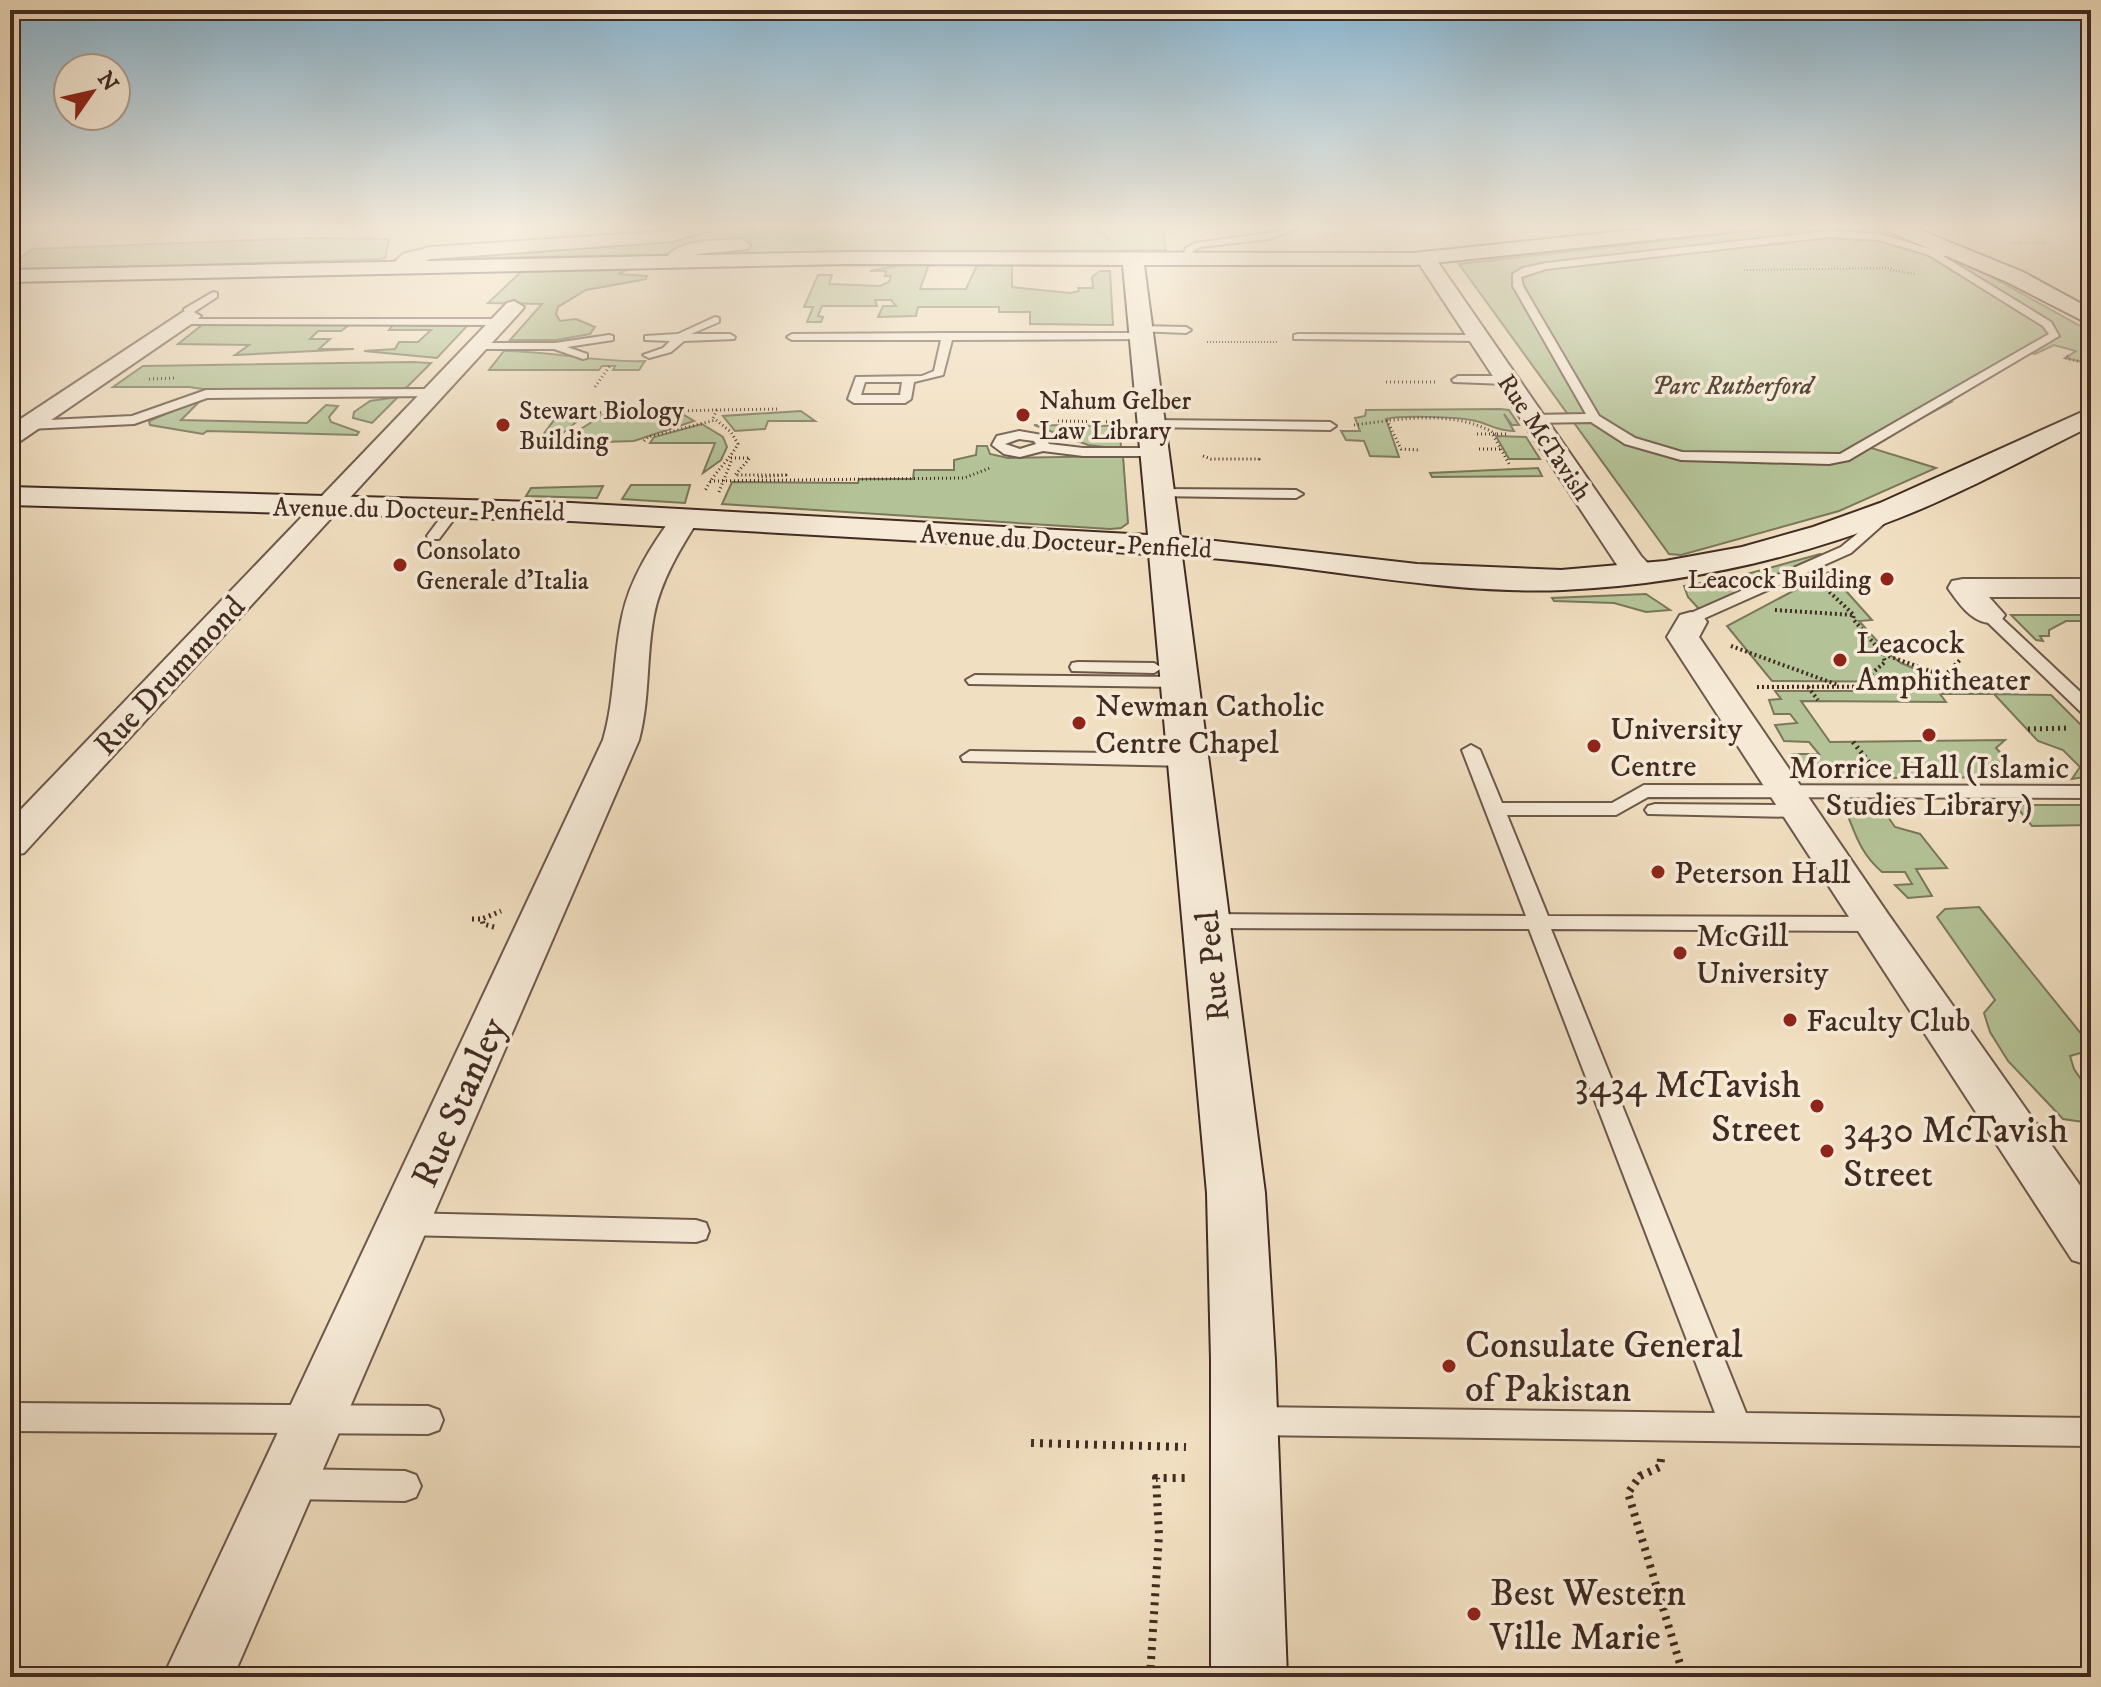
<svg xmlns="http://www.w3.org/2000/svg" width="2101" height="1687" font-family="'IM FELL DW Pica',serif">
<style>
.green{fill:#b4c397;stroke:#7a775c;stroke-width:2}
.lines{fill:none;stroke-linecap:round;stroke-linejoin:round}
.stream{fill:#77827b;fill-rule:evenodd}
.lane-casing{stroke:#6d584a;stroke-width:4}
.street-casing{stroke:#6d584a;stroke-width:4}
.secondary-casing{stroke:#412b22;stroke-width:4}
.path-far4{stroke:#412b22;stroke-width:2;stroke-dasharray:1 2;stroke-linecap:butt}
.path-far3{stroke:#412b22;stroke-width:3;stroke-dasharray:1 3;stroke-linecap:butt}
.path-far2{stroke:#412b22;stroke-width:4;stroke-dasharray:2 3;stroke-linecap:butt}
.path-far1{stroke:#412b22;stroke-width:5;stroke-dasharray:2 4;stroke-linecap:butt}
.path{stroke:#412b22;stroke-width:8;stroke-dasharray:3 6;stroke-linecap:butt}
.lane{fill:#f6ead7;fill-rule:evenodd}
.street{fill:#f6ead7;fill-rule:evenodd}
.secondary{fill:#f6ead7;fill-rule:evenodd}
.poi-dot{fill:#8f2418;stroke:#f6ead7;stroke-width:3}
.labels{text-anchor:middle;stroke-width:7;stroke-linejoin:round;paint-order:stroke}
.far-park-label{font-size:26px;font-style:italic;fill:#584939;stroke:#f6ead7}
.far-poi-label{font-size:26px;fill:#412b22;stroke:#f6ead7;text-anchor:start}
.far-street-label{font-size:26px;fill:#412b22;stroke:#f6ead7}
.poi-label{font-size:32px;fill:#412b22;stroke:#f6ead7;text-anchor:start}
.street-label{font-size:32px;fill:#412b22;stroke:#f6ead7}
.near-poi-label{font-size:38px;fill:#412b22;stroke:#f6ead7;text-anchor:start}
.near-street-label{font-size:38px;fill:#412b22;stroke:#f6ead7}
</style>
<rect width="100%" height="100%" fill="#f1dfc1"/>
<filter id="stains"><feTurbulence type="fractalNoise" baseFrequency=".0025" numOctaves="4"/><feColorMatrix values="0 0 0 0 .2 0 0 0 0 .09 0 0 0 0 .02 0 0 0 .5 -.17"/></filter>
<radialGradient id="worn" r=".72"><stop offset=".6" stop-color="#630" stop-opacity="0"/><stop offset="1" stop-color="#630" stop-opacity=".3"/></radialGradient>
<g class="green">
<path d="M715 226H1162L1166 250 430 258 702 231Z"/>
<path d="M1793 226H1881L1974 267 2091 332V364L2065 358 2076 351 2054 345 2035 354 2028 353 1944 401 1951 402 1868 447 1936 468 1839 511 1681 555 1669 554 1459 264Z"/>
<path d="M306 238 389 239 385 258 378 259 10 271V264L33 249Z"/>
<path d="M978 263H1108L1012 265V287L1070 293 1079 291 1078 288H1093L1092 277 1100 271H1110L1113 325 1030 324V312H999V307H918L916 316 878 317 883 306H896L891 300H875L877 306H822L818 316 823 317 821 322H807L813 307H804L818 275H832L829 284 880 286 889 282 891 276H885L886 271H870L905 264H929L920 289H966Z"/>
<path d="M634 267 618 274 647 276 646 279 586 290 558 307 556 314 560 321 576 319 595 327 590 334 556 340H510L542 304 488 303 524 269Z"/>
<path d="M202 325H349L341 331H318L310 339H330L319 349H354L235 355 249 345 178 344Z"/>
<path d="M393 325 467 326 437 358 364 351 395 349 399 342H418L431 330H389Z"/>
<path d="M504 351C552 351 597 363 645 361L639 370H613L615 366H602L599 370H489Z"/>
<path d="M413 362 431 363 404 390 216 391 189 387H113L143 366Z"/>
<path d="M398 397 372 423 353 418 354 412 370 401Z"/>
<path d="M190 403H198L181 420 307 423 326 405 338 406 329 417 331 422 359 432 357 435 207 431 203 434 150 425 149 421Z"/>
<path d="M565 405 582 413 581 418 563 433 537 443Z"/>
<path d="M1500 409 1509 410 1519 425H1512L1504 414 1514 431C1494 431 1487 422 1471 420 1455 417 1400 415 1386 419L1399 457 1370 456 1364 441 1346 440 1341 431H1360L1355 418 1365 416 1366 410Z"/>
<path d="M801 411 815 421H768L765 429 735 431 723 416Z"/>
<path d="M679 412 694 421 634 441 572 443 568 437 603 415Z"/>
<path d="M702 424 723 437 727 447 721 460 703 473 715 443H650L654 437Z"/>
<path d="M1034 425 1120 426 1121 449 1088 445Z"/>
<path d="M1496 436 1526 437 1540 459H1509Z"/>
<path d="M977 446H987L990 454 1008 458 1123 456 1128 523 1121 528 1110 529 722 504 732 482 858 483 859 479H913L914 470H954V460L976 455Z"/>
<path d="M1538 468 1542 476 1432 477 1430 473Z"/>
<path d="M631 485H690L685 503 622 499Z"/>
<path d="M603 486 597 498 526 496 531 488Z"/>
<path d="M1820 554 1822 555 1700 610 1688 597 1684 586 1736 577Z"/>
<path d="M1829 572 1872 620 1859 621 1889 654 1901 663 1947 682 1772 681 1727 626Z"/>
<path d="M1646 594 1670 610 1646 612 1614 603 1554 601 1552 598Z"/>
<path d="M2011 615H2091V621H2066L2049 630V636H2040L2043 641 2036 640Z"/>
<path d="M1775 691H1989L1995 694 2051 695 2091 735V776L2072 779 2080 767 2063 750 2038 741 1994 694H1940L1946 702 1801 701 1830 742 2005 740 1996 748 2011 765 2039 777 1873 778 1831 775 1820 769H1804L1793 754H1819L1809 742 1784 741 1775 725 1797 723 1790 714H1774L1769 700 1781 699Z"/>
<path d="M2015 805H2088L2091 806V825L2032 826Z"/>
<path d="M1896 806 1886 814 1895 827 1920 834 1947 868 1916 869 1932 896 1908 898 1895 885 1912 884 1905 872H1882C1861 854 1856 836 1846 811L1859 810 1857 807Z"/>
<path d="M1979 907 2091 1046V1050L2070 1056 2074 1069 2091 1094V1123L2063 1119 2008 1061 1990 1032 1984 1013 1995 1000 1937 917 1945 909Z"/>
</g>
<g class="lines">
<path class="stream" d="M1083 226C1093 226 1107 231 1111 241L1106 242 1104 237Z"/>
<g class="lane-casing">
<g id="lane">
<path d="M1291 226H1304L1270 239 1200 247 1193 251 1190 260 1182 258 1186 248 1195 243 1269 233Z"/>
<path d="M1829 231 1880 234 1933 250 1960 251V255L1943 256 2051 322 2059 336 1849 460 1829 464 1681 460 1625 444 1591 422 1532 423 1526 419 1532 415 1586 414 1513 286V274L1523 268 1546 263ZM1829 237 1879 240 1929 255 2043 326 2049 334 1840 454 1682 452 1635 438 1599 416 1523 286 1521 277 1546 269Z"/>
<path d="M213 292 217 293V297L194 312 195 316 191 319H501L506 322 501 325 177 324V320L189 319 185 316 184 309Z"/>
<path d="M715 317 719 318V322L691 334H730L735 337 734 339 684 341 671 352 649 358 643 355 663 348 670 341 645 340V336L678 334Z"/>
<path d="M1141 326 1186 327 1191 330 1186 333 1137 331 1136 329Z"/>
<path d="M947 333H1142L1147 336 1142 339 952 340 943 375 914 382 911 399 905 403H854L848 399 856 377 922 376 934 371 941 340H792L787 337 792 334ZM865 382H902L900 395H861Z"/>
<path d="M1298 334 1479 335 1484 338 1479 341 1294 339V335Z"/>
<path d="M609 335 613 336V340L567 347 587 354V358L583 359 554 349H477L471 346 477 343H555Z"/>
<path d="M1458 376H1506L1512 380 1506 384 1454 382 1452 380Z"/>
<path d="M433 389 437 390V396L207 398 134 424 28 429 22 425 28 421 132 416 206 390Z"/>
<path d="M1152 420 1330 422 1336 426 1330 430 1148 427 1146 424Z"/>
<path d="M1019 431 1042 435 1049 444 1083 448H1155L1161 452 1155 456H1083L1043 451 1020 457 1004 454 992 445 997 436ZM1019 439 1034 441 1036 444 1020 449 1005 444Z"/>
<path d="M1160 489 1296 490 1303 494 1296 498 1155 496 1153 493Z"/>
<path d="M455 504 462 508 460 511 439 539H429L427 536 450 505Z"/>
<path d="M1891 506 1896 507V513L1851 553 1705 618 1697 625H1685L1683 622 1693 612 1841 547Z"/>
<path d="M1989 610 1995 612 2091 702V717L2085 716 1983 618 1981 615Z"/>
<path d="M1078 662 1154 663 1162 668 1154 673 1072 671 1070 667 1072 663Z"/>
<path d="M975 675 1181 677 1190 682 1181 687 969 684 966 680Z"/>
<path d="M1471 745 1480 750 1502 803H1612L1644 785 2091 786V798L1648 797 1616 815H1507L1548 916 1873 917 1881 919 1884 924 1881 929 1873 931 1551 929 1746 1413 2091 1418V1446L1251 1435 1240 1431 1236 1421 1240 1411 1251 1407 1715 1413 1529 929 1208 928 1197 921 1208 914 1526 916 1462 750Z"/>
<path d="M970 751 1189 754 1198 760 1189 766 963 761 961 757Z"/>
<path d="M1655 804 1797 805 1807 811 1797 817 1648 814 1645 810 1648 806Z"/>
<path d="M404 1213 696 1220 706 1223 709 1231 706 1239 696 1242 404 1235 395 1232 391 1224 395 1216Z"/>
<path d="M10 1403 428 1406 439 1410 443 1420 439 1430 428 1434 10 1431Z"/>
<path d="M289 1469 405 1471 416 1475 421 1486 416 1497 405 1501 289 1499 278 1495 273 1484 278 1473Z"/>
</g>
</g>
<g class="street-casing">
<g id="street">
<path d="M686 226H714L711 230 672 241 430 259 400 272 390 266 403 254 430 247 671 231Z"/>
<path d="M741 239 750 245 748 249 699 254 677 261 668 255C684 239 719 241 741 239Z"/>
<path d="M1426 253 1433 255 1641 556 1657 573 1653 579C1637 583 1631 579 1619 568L1416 259Z"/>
<path d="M514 301 524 307 521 311 24 853 10 856V821L507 303Z"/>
<path d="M190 310 201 316 197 320 19 442 10 445V426L183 312Z"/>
<path d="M685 510 695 513 699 519C680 549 661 580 654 615 646 657 650 699 639 740L233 1677H163L603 740C615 700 613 658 622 617 630 578 652 545 675 513Z"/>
<path d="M1963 579H2091V597H1989L2005 615 2000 622C1976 628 1961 607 1948 588L1952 581Z"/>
<path d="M1691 612 1702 615 1707 622 1699 637 1888 914 2091 1201V1266L2072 1260 1667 637 1680 615Z"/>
</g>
</g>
<g class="secondary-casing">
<g id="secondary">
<path d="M1670 226H1737L1727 232 1414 265H1144L1180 537 1417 564 1561 570 1665 561 1742 547 1813 527 1880 503 2091 408V426C2028 457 1965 492 1899 518 1792 560 1678 585 1563 590 1435 595 1309 563 1182 556L1265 1193 1275 1360 1287 1677H1211V1360L1207 1193 1149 554 571 521 10 505V487L571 503 1148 535 1123 265 848 264 10 282V270L848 252 1414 253Z"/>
<path d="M1883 226H1910L2023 272 2091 309V325L2007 282 1886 230Z"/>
</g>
</g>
<g class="path-far4">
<path d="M937 229 959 226"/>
<path d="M2009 243H2047"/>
<path d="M1744 270 1894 268"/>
<path d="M1890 270 1916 274"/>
<path d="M1207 342H1277"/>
</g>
<g class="path-far3">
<path d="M2068 356 2065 358 2091 364"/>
<path d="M149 379 175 378"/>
<path d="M1386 382H1437"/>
<path d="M595 387 611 364"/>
<path d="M590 404 594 413 717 410"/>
<path d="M713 418 717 410 780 409"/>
<path d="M1387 420 1401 449 1420 450"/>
<path d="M1058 421 1120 422"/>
<path d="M1354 425C1401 419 1454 409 1496 434"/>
<path d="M1477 434H1508"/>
<path d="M1493 435 1509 464"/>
<path d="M644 441 648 437 716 420 731 432 738 444C729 461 714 472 705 491"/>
<path d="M1479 449H1500"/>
<path d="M1203 456 1211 459H1259L1258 456"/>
<path d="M731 458H750L735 475H786L758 477"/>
<path d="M710 481 964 478 990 468"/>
<path d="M719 492 732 459"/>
</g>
<g class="path-far2">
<path d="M1822 585 1854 615 1853 619 1883 654 1944 676 1952 685"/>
<path d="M1775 610 1853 615"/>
<path d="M1731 646 1838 685"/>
<path d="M1944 676 1960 660"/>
<path d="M1757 687 2023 686"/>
<path d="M1808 687 1818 700"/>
<path d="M1856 687 1885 662 1883 655"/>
</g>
<g class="path-far1">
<path d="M2028 729 2070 728"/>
<path d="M1853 742 1872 766"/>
<path d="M472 919H482"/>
<path d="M494 927 483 924 482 919 501 911"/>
</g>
<g class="path">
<path d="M1031 1443 1186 1447"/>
<path d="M1661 1459 1660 1467 1640 1476 1628 1493 1684 1677"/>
<path d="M1150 1677 1159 1535 1156 1478H1185"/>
</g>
<use href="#lane" class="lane"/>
<use href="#street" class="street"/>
<use href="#secondary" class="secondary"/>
</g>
<linearGradient id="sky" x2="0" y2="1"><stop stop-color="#89b7d4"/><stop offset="0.49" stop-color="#f9f1e3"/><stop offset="1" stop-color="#f9f1e3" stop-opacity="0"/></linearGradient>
<rect width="2101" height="462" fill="url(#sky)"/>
<g class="poi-dot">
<circle cx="1023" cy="415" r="8"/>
<circle cx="503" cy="425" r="8"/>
<circle cx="400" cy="565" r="8"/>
<circle cx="1887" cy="579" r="8"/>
<circle cx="1840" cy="660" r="8"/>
<circle cx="1079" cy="723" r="8"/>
<circle cx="1929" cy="735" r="8"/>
<circle cx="1594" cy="746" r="8"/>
<circle cx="1658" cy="872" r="8"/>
<circle cx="1680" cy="953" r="8"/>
<circle cx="1790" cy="1020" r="8"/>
<circle cx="1817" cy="1106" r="8"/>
<circle cx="1827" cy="1151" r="8"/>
<circle cx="1449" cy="1366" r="8"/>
<circle cx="1474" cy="1614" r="8"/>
</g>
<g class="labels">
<g class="far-park-label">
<text x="1732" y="394">Parc Rutherford</text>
</g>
<g class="far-poi-label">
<text x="1039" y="409">Nahum Gelber<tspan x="1039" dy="30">Law Library</tspan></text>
<text x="519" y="419">Stewart Biology<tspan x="519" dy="30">Building</tspan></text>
<text x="416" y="559">Consolato<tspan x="416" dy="30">Generale d'Italia</tspan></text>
<text x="1871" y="588" text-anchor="end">Leacock Building</text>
</g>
<g class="far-street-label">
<text transform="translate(1545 437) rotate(56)" y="9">Rue McTavish</text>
<text transform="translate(419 509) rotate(1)" y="9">Avenue du Docteur-Penfield</text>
<text transform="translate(1066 541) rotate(3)" y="9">Avenue du Docteur-Penfield</text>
</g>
<g class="poi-label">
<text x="1856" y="653">Leacock<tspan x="1856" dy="37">Amphitheater</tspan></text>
<text x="1095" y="716">Newman Catholic<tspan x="1095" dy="37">Centre Chapel</tspan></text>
<text x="1610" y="739">University<tspan x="1610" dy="37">Centre</tspan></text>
<text x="1929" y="778" text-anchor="middle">Morrice Hall (Islamic<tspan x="1929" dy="37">Studies Library)</tspan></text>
<text x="1674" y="883">Peterson Hall</text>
<text x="1696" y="946">McGill<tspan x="1696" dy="37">University</tspan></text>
<text x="1806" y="1031">Faculty Club</text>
</g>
<g class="street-label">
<text transform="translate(169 675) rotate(-47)" y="11">Rue Drummond</text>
<text transform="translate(1212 966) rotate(-96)" y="11">Rue Peel</text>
</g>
<g class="near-poi-label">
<text x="1801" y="1097" text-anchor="end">3434 McTavish<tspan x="1801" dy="44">Street</tspan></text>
<text x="1843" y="1142">3430 McTavish<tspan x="1843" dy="44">Street</tspan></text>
<text x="1465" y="1357">Consulate General<tspan x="1465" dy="44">of Pakistan</tspan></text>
<text x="1490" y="1605">Best Western<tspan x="1490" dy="44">Ville Marie</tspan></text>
</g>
<g class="near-street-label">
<text transform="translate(458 1102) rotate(-66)" y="13">Rue Stanley</text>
</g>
</g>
<rect width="2101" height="1687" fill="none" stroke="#f1dfc1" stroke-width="40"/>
<rect x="12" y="12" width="2077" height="1663" fill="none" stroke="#412b22" stroke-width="4"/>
<rect x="20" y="20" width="2061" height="1647" fill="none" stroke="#412b22" stroke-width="2"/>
<g transform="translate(92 92) rotate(56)"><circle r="38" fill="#f6ead7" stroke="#ae9e8f" stroke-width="2"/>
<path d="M0-6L14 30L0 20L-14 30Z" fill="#8f2418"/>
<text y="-12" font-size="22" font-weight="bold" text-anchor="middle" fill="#412b22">N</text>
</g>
<rect width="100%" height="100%" filter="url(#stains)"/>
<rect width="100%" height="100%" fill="url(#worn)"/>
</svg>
